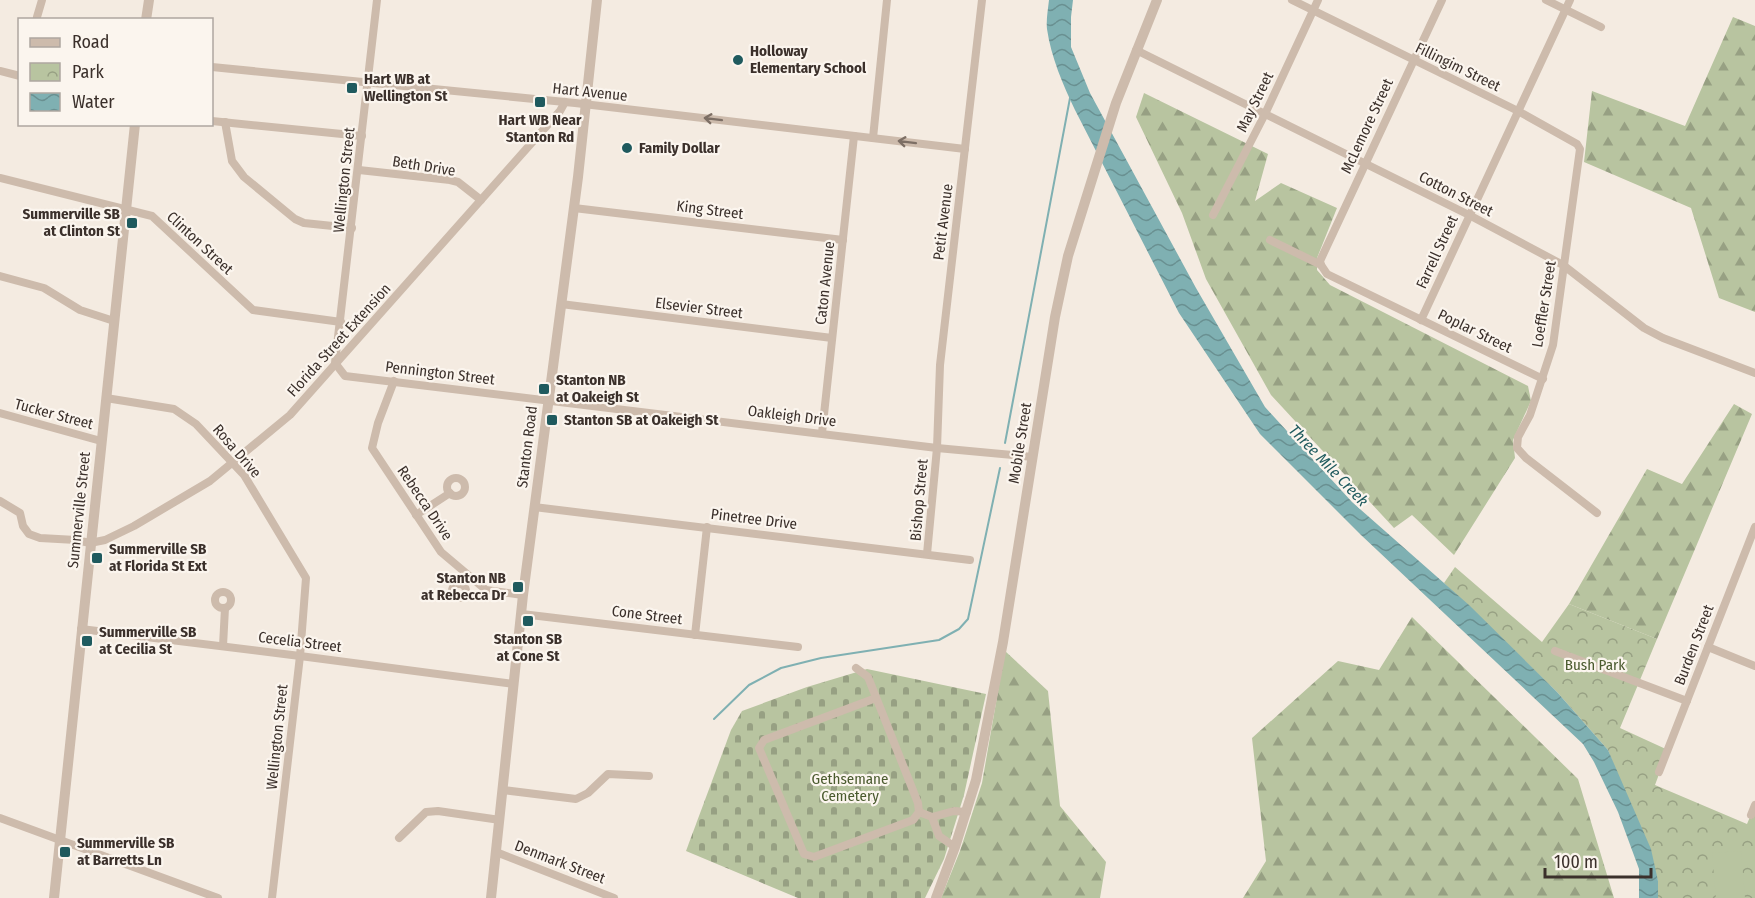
<svg xmlns="http://www.w3.org/2000/svg" width="1755" height="898" font-family="'Fira Sans Condensed',sans-serif">
<style>
.forest{fill:url(#forest-firs)}
.cemetery{fill:url(#cemetery-stones)}
.park{fill:url(#park-crowns)}
.pitch{fill:#b8c4a0}
.water{fill:url(#water-waves)}
.lines{fill:none;stroke-linecap:round;stroke-linejoin:round}
.stream{stroke:#7fb0b2;stroke-width:2}
.minor{stroke:#cdbbac;stroke-width:8}
.tertiary{stroke:#cdbbac;stroke-width:10}
.oneway{stroke:#7d6f65}
.poi-dot{fill:#1f5a5e;stroke:#fbf5ee;stroke-width:2}
.labels{text-anchor:middle;stroke-width:4.5;stroke-linejoin:round;paint-order:stroke}
.poi-label{font-size:15px;font-weight:bold;fill:#3b302b;stroke:#fbf5ee;text-anchor:start}
.street-label{font-size:15px;fill:#3b302b;stroke:#fbf5ee}
.park-label{font-size:15px;fill:#4a5a2e;stroke:#fbf5ee}
.water-label{font-size:16px;font-style:italic;fill:#1f5a5e;stroke:#fbf5ee}
</style>
<defs>
<pattern id="forest-firs" width="22" height="20" patternUnits="userSpaceOnUse" patternTransform="scale(1.5)"><rect width="22" height="20" fill="#b8c4a0"/><path d="M5 1l3.5 6h-7zM16 11l3.5 6h-7z" fill="#97a083"/></pattern>
<pattern id="cemetery-stones" width="16" height="16" patternUnits="userSpaceOnUse" patternTransform="scale(1.5)"><rect width="16" height="16" fill="#b8c4a0"/><path d="M2 7V4a2 2 0 0 1 4 0v3zM10 15v-3a2 2 0 0 1 4 0v3z" fill="#97a083"/></pattern>
<pattern id="park-crowns" width="20" height="18" patternUnits="userSpaceOnUse" patternTransform="scale(1.5)"><rect width="20" height="18" fill="#b8c4a0"/><path d="M2 6a3 3 0 1 1 6 0M12 15a3 3 0 1 1 6 0" fill="none" stroke="#97a083"/></pattern>
<pattern id="water-waves" width="16" height="10" patternUnits="userSpaceOnUse" patternTransform="scale(1.5)"><rect width="16" height="10" fill="#7fb0b2"/><path d="M0 5q4-4 8 0t8 0" fill="none" stroke="#699091"/></pattern>
</defs>
<rect width="100%" height="100%" fill="#f4ebe1"/>
<g class="forest">
<path d="M1733 17 1755 26V312L1719 298 1691 208 1584 162 1592 91 1685 126Z"/>
<path d="M1144 93 1268 154 1255 201 1281 183 1337 208 1317 258V270L1330 285 1528 386 1531 401 1513 440 1515 458 1454 555 1412 515 1394 528 1271 395 1206 279 1182 213 1136 117Z"/>
<path d="M1734 404 1752 414 1657 639 1569 604 1647 469 1682 484Z"/>
<path d="M1412 617 1578 779 1614 898H1243L1266 861 1252 738 1338 661 1379 670Z"/>
<path d="M1005 651 1048 691 1060 806 1106 862 1100 898H941L960 851 982 783Z"/>
</g>
<path class="cemetery" d="M867 669 986 694 964 795 944 859 925 898H798L686 851 731 730 742 711 807 687Z"/>
<path class="park" d="M1455 567 1542 642 1569 604 1657 639 1620 728 1668 750 1655 785 1747 824 1755 805V898H1658V881L1608 750 1557 692 1444 583Z"/>
<path class="pitch" d="M1741 851 1745 898H1716L1712 853Z"/>
<path class="water" d="M1049 0H1073L1071 17V47L1090 93 1196 288 1265 407 1352 502 1469 605 1557 692 1608 750 1651 849 1658 881V898H1639V869L1618 812 1594 762 1583 744 1361 535 1260 434 1179 313 1075 110C1063 85 1051 57 1047 29 1046 20 1048 9 1049 0Z"/>
<g class="lines">
<g class="stream">
<path d="M1005 443 1070 98"/>
<path d="M714 719 749 685 781 668 821 658 939 640 959 629 968 619 1000 468"/>
</g>
<g class="minor">
<path d="M377 0 335 363 345 376 937 448 1033 457"/>
<path d="M1292 0 1518 111 1577 144 1580 149 1553 345 1530 415 1518 437 1517 448 1526 458 1597 513"/>
<path d="M1546 0 1601 27"/>
<path d="M37 17 42 0"/>
<path d="M1136 50 1469 215 1563 265 1644 328 1663 338 1755 373"/>
<path d="M212 67 575 103 965 149"/>
<path d="M0 71 20 76"/>
<path d="M212 121 362 136"/>
<path d="M225 122 232 161 244 177 295 219 304 223 352 228"/>
<path d="M873 138 887 0"/>
<path d="M359 170 450 180 458 182 481 200"/>
<path d="M0 178 152 216 253 310 341 322"/>
<path d="M574 208 843 240"/>
<path d="M1213 215 1265 114 1318 0"/>
<path d="M1270 240 1321 265 1327 274 1543 379"/>
<path d="M1321 265 1320 261 1442 0"/>
<path d="M0 276 44 288 80 310 114 321"/>
<path d="M561 304 832 338"/>
<path d="M1421 320 1570 0"/>
<path d="M394 381 378 423 372 448 441 552 486 590 523 595"/>
<path d="M106 398 174 409 196 424 244 475 306 578 300 656 272 898"/>
<path d="M0 413 101 441"/>
<path d="M822 433 854 136"/>
<circle cx="456" cy="487" r="9"/>
<path d="M0 501 20 513 23 526 29 534 40 538 76 540 90 543 105 540 134 526 210 481 290 415 560 111 565 102"/>
<path d="M534 507 970 560"/>
<path d="M416 515 450 493"/>
<path d="M927 554 937 448 940 365 982 0"/>
<circle cx="459" cy="591" r="7"/>
<circle cx="223" cy="600" r="8"/>
<path d="M522 614 798 647"/>
<path d="M81 629 300 656 514 684"/>
<path d="M695 635 707 527"/>
<path d="M223 646 225 608"/>
<path d="M1708 647 1755 666"/>
<path d="M1555 651 1687 701"/>
<path d="M856 668 868 677 918 803 919 812 932 817 939 836 955 847"/>
<path d="M876 698 764 740 759 748 804 854 814 857 913 820 919 812"/>
<path d="M1659 772 1755 527"/>
<path d="M503 790 576 799 588 793 608 774 649 776"/>
<path d="M1751 815 1755 805"/>
<path d="M932 817 954 811 967 812"/>
<path d="M0 818 218 898"/>
<path d="M399 838 426 812 438 811 500 820"/>
<path d="M496 852 614 898"/>
</g>
<g class="tertiary">
<path d="M146 20 149 0"/>
<path d="M54 898 135 124"/>
<path d="M491 898 523 595 578 177 597 0"/>
<path d="M936 898 955 847 976 780 1003 642 1055 317 1068 256 1116 103 1157 0"/>
</g>
</g>
<defs><path id="oneway-shaft" d="M-6 0H5M1.5-3L5.5 0L1.5 3" fill="none" stroke-width="1.6" stroke-linecap="round" stroke-linejoin="round" transform="scale(1.5)"/></defs>
<g class="oneway">
<use href="#oneway-shaft" transform="translate(713 119) rotate(-173)"/>
<use href="#oneway-shaft" transform="translate(907 142) rotate(-173)"/>
</g>
<g class="poi-dot">
<circle cx="738" cy="60" r="6"/>
<rect x="346" y="82" width="12" height="12" rx="3"/>
<rect x="534" y="96" width="12" height="12" rx="3"/>
<circle cx="627" cy="148" r="6"/>
<rect x="126" y="217" width="12" height="12" rx="3"/>
<rect x="538" y="383" width="12" height="12" rx="3"/>
<rect x="546" y="414" width="12" height="12" rx="3"/>
<rect x="91" y="552" width="12" height="12" rx="3"/>
<rect x="512" y="581" width="12" height="12" rx="3"/>
<rect x="522" y="615" width="12" height="12" rx="3"/>
<rect x="81" y="635" width="12" height="12" rx="3"/>
<rect x="59" y="846" width="12" height="12" rx="3"/>
</g>
<g class="labels">
<g class="poi-label">
<text x="750" y="56">Holloway<tspan x="750" dy="17">Elementary School</tspan></text>
<text x="364" y="84">Hart WB at<tspan x="364" dy="17">Wellington St</tspan></text>
<text x="540" y="125" text-anchor="middle">Hart WB Near<tspan x="540" dy="17">Stanton Rd</tspan></text>
<text x="639" y="153">Family Dollar</text>
<text x="120" y="219" text-anchor="end">Summerville SB<tspan x="120" dy="17">at Clinton St</tspan></text>
<text x="556" y="385">Stanton NB<tspan x="556" dy="17">at Oakeigh St</tspan></text>
<text x="564" y="425">Stanton SB at Oakeigh St</text>
<text x="109" y="554">Summerville SB<tspan x="109" dy="17">at Florida St Ext</tspan></text>
<text x="506" y="583" text-anchor="end">Stanton NB<tspan x="506" dy="17">at Rebecca Dr</tspan></text>
<text x="99" y="637">Summerville SB<tspan x="99" dy="17">at Cecilia St</tspan></text>
<text x="528" y="644" text-anchor="middle">Stanton SB<tspan x="528" dy="17">at Cone St</tspan></text>
<text x="77" y="848">Summerville SB<tspan x="77" dy="17">at Barretts Ln</tspan></text>
</g>
<g class="street-label">
<text transform="translate(1458 67) rotate(26)" y="5">Fillingim Street</text>
<text transform="translate(590 92) rotate(6)" y="5">Hart Avenue</text>
<text transform="translate(1255 102) rotate(-64)" y="5">May Street</text>
<text transform="translate(1367 126) rotate(-65)" y="5">McLemore Street</text>
<text transform="translate(424 166) rotate(9)" y="5">Beth Drive</text>
<text transform="translate(344 180) rotate(-84)" y="5">Wellington Street</text>
<text transform="translate(1456 194) rotate(27)" y="5">Cotton Street</text>
<text transform="translate(710 210) rotate(7)" y="5">King Street</text>
<text transform="translate(943 222) rotate(-83)" y="5">Petit Avenue</text>
<text transform="translate(200 243) rotate(43)" y="5">Clinton Street</text>
<text transform="translate(1437 252) rotate(-65)" y="5">Farrell Street</text>
<text transform="translate(825 283) rotate(-84)" y="5">Caton Avenue</text>
<text transform="translate(1544 304) rotate(-81)" y="5">Loeffler Street</text>
<text transform="translate(699 308) rotate(7)" y="5">Elsevier Street</text>
<text transform="translate(1475 331) rotate(26)" y="5">Poplar Street</text>
<text transform="translate(339 340) rotate(-48)" y="5">Florida Street Extension</text>
<text transform="translate(440 373) rotate(7)" y="5">Pennington Street</text>
<text transform="translate(54 414) rotate(15)" y="5">Tucker Street</text>
<text transform="translate(792 416) rotate(7)" y="5">Oakleigh Drive</text>
<text transform="translate(1020 443) rotate(-81)" y="5">Mobile Street</text>
<text transform="translate(527 447) rotate(-83)" y="5">Stanton Road</text>
<text transform="translate(237 451) rotate(49)" y="5">Rosa Drive</text>
<text transform="translate(919 500) rotate(-85)" y="5">Bishop Street</text>
<text transform="translate(425 503) rotate(56)" y="5">Rebecca Drive</text>
<text transform="translate(79 510) rotate(-84)" y="5">Summerville Street</text>
<text transform="translate(754 519) rotate(7)" y="5">Pinetree Drive</text>
<text transform="translate(647 615) rotate(7)" y="5">Cone Street</text>
<text transform="translate(300 642) rotate(7)" y="5">Cecelia Street</text>
<text transform="translate(1694 645) rotate(-69)" y="5">Burden Street</text>
<text transform="translate(277 737) rotate(-84)" y="5">Wellington Street</text>
<text transform="translate(560 862) rotate(21)" y="5">Denmark Street</text>
</g>
<g class="park-label">
<text x="1595" y="670">Bush Park</text>
<text x="850" y="784">Gethsemane<tspan x="850" dy="17">Cemetery</tspan></text>
</g>
<g class="water-label">
<text transform="translate(1329 465) rotate(46)" y="6">Three Mile Creek</text>
</g>
</g>
<rect x="18" y="18" width="195" height="108" fill="#fbf5ee" stroke="#aea6a0" stroke-width="1.5"/>
<rect x="30" y="38" width="30" height="9" fill="#cdbbac" stroke="#aea6a0" stroke-width="1.5"/>
<text x="72" y="48" font-size="18" fill="#3b302b">Road</text>
<rect x="30" y="63" width="30" height="18" fill="url(#park-crowns)" stroke="#aea6a0" stroke-width="1.5"/>
<text x="72" y="78" font-size="18" fill="#3b302b">Park</text>
<rect x="30" y="93" width="30" height="18" fill="url(#water-waves)" stroke="#aea6a0" stroke-width="1.5"/>
<text x="72" y="108" font-size="18" fill="#3b302b">Water</text>
<path d="M1545 868v9h106v-9" fill="none" stroke="#3b302b" stroke-width="3"/>
<text x="1554" y="868" font-size="18" fill="#3b302b" stroke="#fbf5ee" stroke-width="4.5" paint-order="stroke">100 m</text>
</svg>
